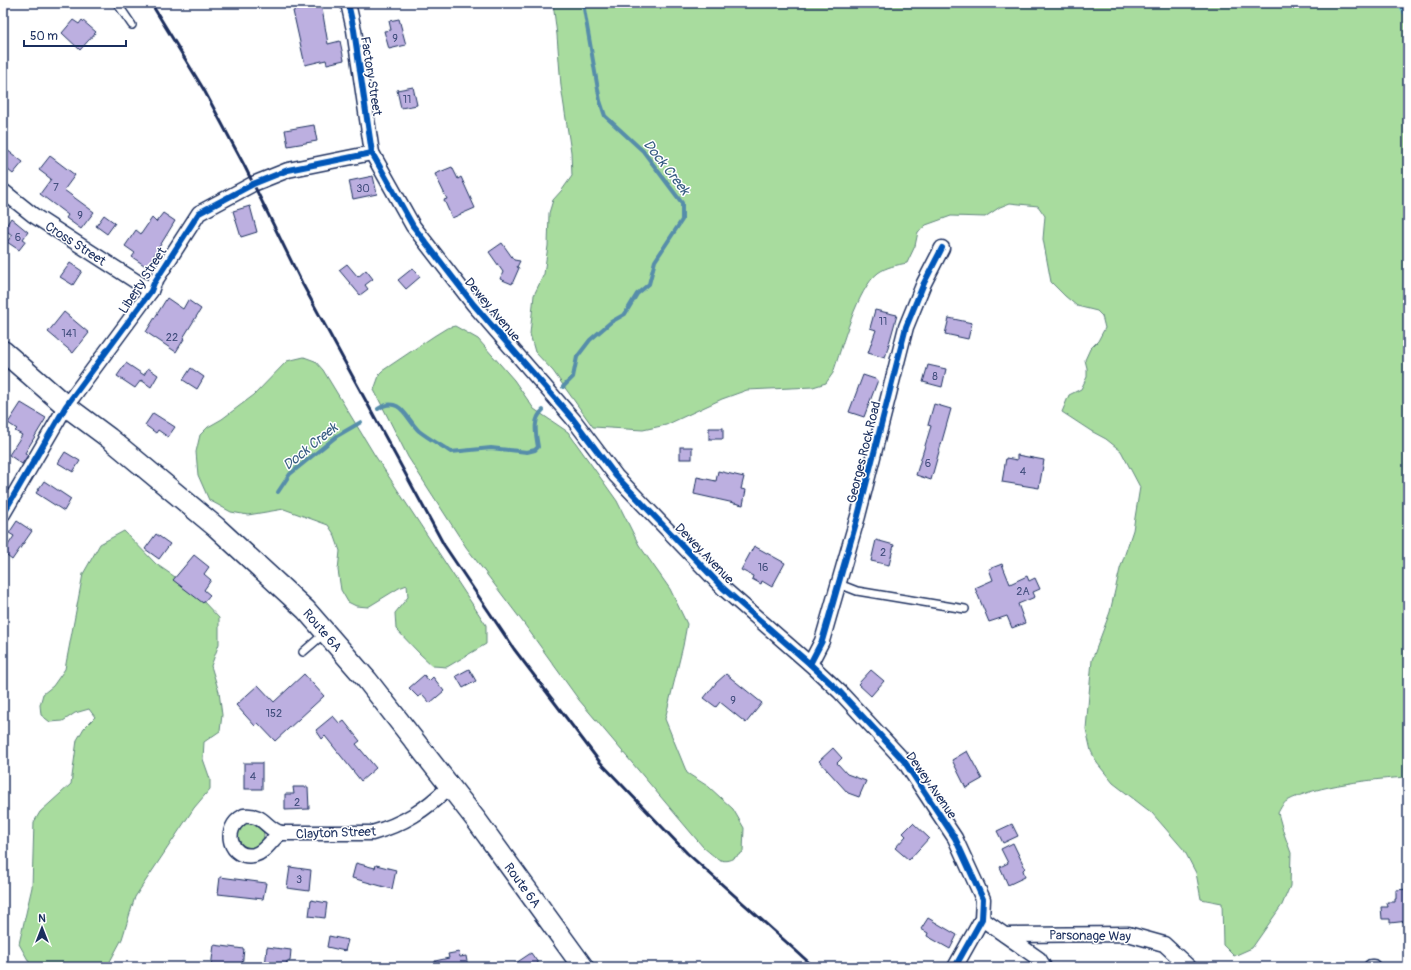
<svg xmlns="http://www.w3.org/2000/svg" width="1411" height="970" font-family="Pangolin,sans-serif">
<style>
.green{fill:#a8dc9e;stroke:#62867e}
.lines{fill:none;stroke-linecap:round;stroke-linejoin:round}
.stream{stroke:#568daa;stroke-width:4}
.canal{stroke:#7eccdc;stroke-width:14}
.building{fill:#bcafe0;stroke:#1b2f5e}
.lane-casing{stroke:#1b2f5e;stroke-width:10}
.street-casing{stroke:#1b2f5e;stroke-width:17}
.secondary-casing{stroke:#1b2f5e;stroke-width:23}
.lane{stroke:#fff;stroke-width:7}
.street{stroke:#fff;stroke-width:14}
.secondary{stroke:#fff;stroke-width:20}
.rail{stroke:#1b2f5e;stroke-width:3}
.cycleway-casing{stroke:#fff;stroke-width:8}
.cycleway{stroke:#0057b8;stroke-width:6}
.labels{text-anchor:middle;stroke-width:3;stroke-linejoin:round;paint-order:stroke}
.number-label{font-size:11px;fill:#434f7e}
.street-label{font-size:13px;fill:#1b2f5e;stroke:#fff}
.water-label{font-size:14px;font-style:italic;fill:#395e84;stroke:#fff}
</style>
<rect width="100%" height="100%" fill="#fff"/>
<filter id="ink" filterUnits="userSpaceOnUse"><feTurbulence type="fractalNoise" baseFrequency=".025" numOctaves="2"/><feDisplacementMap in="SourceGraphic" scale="8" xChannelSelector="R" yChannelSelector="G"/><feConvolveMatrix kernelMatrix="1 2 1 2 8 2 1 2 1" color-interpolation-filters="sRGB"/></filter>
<g filter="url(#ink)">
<g class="green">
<path d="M553 3H1408V777C1374 779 1317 785 1287 801 1283 803 1280 809 1278 813L1283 831 1291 853 1290 886 1282 905 1252 948 1234 956 1223 945 1222 903 1201 899 1196 873 1184 850 1152 813 1113 783 1097 763 1091 751 1086 729 1092 660 1110 612 1120 569 1133 530 1140 487 1121 451 1106 439 1091 431 1062 412 1069 395 1081 389 1087 377V368L1085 360 1090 349 1098 341 1105 328 1102 316 1097 311 1077 306 1065 296 1051 282 1043 239 1045 216 1038 206 1010 203 1000 207 985 217 951 216 926 225 918 232 915 246 907 263C897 265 886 267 878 273 857 289 842 347 833 373L826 383 813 387 747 390 722 399 666 425 643 430 593 427 553 371 535 352 530 334 534 295 544 274 548 246 549 213 553 200 562 190 572 176 571 152 561 86 557 35Z"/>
<path d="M455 326 478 339 514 380 534 409 568 432 617 501 639 545 670 589 687 624 683 646 665 719 687 773 709 787 733 809 744 828 743 852C723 867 720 861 703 847L579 700 522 621 466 547 408 457 374 390 380 373 382 371 434 336 447 328Z"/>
<path d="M304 357 315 361 323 370 374 454 486 625V644L447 667 433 666 420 654 396 629 395 613 408 597 407 585 399 588 368 607 356 606 348 602 341 590 338 570 340 551 334 534 328 525 284 509 248 515 231 512 209 500 198 475 196 452 200 435 208 427 222 419 254 395 287 361Z"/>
<path d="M124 531 156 564 181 581 202 600 219 618V644L211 666 219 692 222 715 220 731 204 742 203 759 210 779V789L194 808 135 897 122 939 107 967H32L19 944 32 887 34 822 40 812 71 784 77 740 84 728 95 717 89 709 75 713 63 721 50 722 41 715 40 705 43 694 53 686 65 669 83 574 100 544Z"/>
<circle cx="251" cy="835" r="13"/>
</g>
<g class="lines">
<g class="stream">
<path d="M563 387 573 377 577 357 590 340 611 322 625 314 637 294 649 284 655 261 682 220V203L643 151 605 116 600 101 583 3"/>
<path d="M378 409C400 394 407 420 419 431 429 439 441 445 451 452L491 448 527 452 535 450 538 447C536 434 532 420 543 410"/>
<path d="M278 492 290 474 337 436 361 422"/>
</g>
<path class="canal" d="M1404 3 1408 9"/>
</g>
<g class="building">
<path d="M304 3H321L328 44 340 41 344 60 327 64 326 60 305 65 293 11 305 8Z"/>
<path d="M399 19 406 45 389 49 384 31 391 30 389 21Z"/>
<path d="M73 20 79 24 82 20 96 32 80 50 62 33Z"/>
<path d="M413 87 417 105 401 108 397 90Z"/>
<path d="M314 125 317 141 288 146 285 130Z"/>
<path d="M3 147 23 162 13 174 3 166Z"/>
<path d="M50 156 75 175 64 190 94 212 81 229 66 218 68 215 40 194 51 179 39 170Z"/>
<path d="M452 167 458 179 461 177 475 208 452 218 444 200 447 199 435 174Z"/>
<path d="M373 176 377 194 353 199 349 181Z"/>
<path d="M250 206 257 232 241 237 233 211Z"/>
<path d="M163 213 175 221 147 267 132 257 135 253 125 246 136 230 141 234 152 218 156 222Z"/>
<path d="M104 215 115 223 107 234 96 226Z"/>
<path d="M11 218 28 232 23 239 26 241 19 250 7 242 12 235 4 229Z"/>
<path d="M502 243 514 260 520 261 517 267 519 268 512 284 500 279 503 272 489 252Z"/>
<path d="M70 263 82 271 73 285 60 277Z"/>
<path d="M347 264 358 277 366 270 373 279 365 285 368 289 360 295 339 270Z"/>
<path d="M413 268 420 277 406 289 398 280Z"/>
<path d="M167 298 183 309 188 300 201 309 183 338 184 339 176 352 146 332Z"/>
<path d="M875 310 897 315 885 358 868 353 876 330 870 328Z"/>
<path d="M64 312 89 333 73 353 48 332Z"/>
<path d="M949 318 972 323 968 339 945 334Z"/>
<path d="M126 363 144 375 148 368 158 375 151 387 141 380 135 388 117 376Z"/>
<path d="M928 365 946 369 942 387 923 382Z"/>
<path d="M191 368 204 377 197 389 183 380Z"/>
<path d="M863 375 878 380 864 417 849 412Z"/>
<path d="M21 403 46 418 25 453 28 455 22 464 9 455 22 435 15 431 17 429 8 423Z"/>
<path d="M934 404 951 409 931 480 916 475 931 426 928 425Z"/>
<path d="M153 413 175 427 168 437 158 430 156 433 145 425Z"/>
<rect x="709" y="428" width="14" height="11"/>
<rect x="680" y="447" width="12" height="12"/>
<path d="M65 452 80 461 73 472 58 463Z"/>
<path d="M1017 455 1044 460 1039 488 1002 482 1006 458 1017 460Z"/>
<path d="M718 471 744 477 741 489 746 490 743 505 694 494 697 477 716 481Z"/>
<path d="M44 481 71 499 64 511 36 493Z"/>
<path d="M17 521 32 531 12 560 3 553 14 536 9 533Z"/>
<path d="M156 534 170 544 159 559 145 549Z"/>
<path d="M876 540 894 545 889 565 871 561Z"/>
<path d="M754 546 785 563 772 587 762 581 761 584 752 579 753 576 741 570Z"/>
<path d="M194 555 209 567 204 574 211 580 204 590 210 595 203 603 173 580Z"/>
<path d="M1002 564 1010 584 1027 576 1029 581 1035 578 1040 589 1033 592 1035 597 1018 604 1025 623 1012 628 1007 616 989 622 975 588 993 580 989 569Z"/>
<path d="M469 669 476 681 463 688 456 676Z"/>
<path d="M871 670 884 681 871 696 858 684Z"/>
<path d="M304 674 324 696 275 741 258 723 255 726 236 705 258 685 274 702Z"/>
<path d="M726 674 762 703 746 723 720 702 716 707 704 698 716 683Z"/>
<path d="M424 675 429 681 433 677 444 691 430 703 422 694 418 697 409 688Z"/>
<path d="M333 716 340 724 344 721 360 741 356 744 376 768 361 781 325 736 322 739 316 730Z"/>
<path d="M833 748 842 758 837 763 847 774 866 781 859 797 848 793 819 761Z"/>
<path d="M967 751 982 779 966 788 952 760Z"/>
<rect x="244" y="763" width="18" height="26"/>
<path d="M293 787H308L309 809 285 810V794H294Z"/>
<path d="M913 823 929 838 909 860 895 848 906 836 903 833Z"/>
<path d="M1012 824 1018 836 1003 843 997 831Z"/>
<path d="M1013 843 1025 868 1023 870 1025 877 1008 885 1000 867 1008 863 1001 849Z"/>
<path d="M356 863 375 868 376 865 396 870 392 889 352 878Z"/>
<path d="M290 867 311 870 309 891 287 888Z"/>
<path d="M220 877 266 883 263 899 218 894Z"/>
<path d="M1408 889V921L1390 923V919H1382L1381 907H1388L1387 902H1395V899H1396V890Z"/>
<path d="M311 900 327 903 325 918 309 916Z"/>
<path d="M928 918 957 935 950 949 927 936 928 933 921 929Z"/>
<path d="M329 936 348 940 345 951 327 947Z"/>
<path d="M214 945 244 949 242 967H211Z"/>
<path d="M267 947 291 950 290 961H287L286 967H265Z"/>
<path d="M459 952 460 957 466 956 468 967H435V961L449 958 448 954Z"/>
<path d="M531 953 541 967H510Z"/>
</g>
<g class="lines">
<g class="lane-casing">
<g id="lane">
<path d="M117 3 132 25"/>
<path d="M839 584 857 591 965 609"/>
<path d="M303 652 325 633"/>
</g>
</g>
<g class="street-casing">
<g id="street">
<path d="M348 3 354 30 372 153 413 226 474 305 573 419 616 476 723 588 810 664 840 692 904 761 955 838 983 899 982 919 955 967"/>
<path d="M3 191 33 215 151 291"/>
<path d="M3 514 66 406 151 291 154 283 199 213 253 184 288 170 372 153"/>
<path d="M810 664 822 641 858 516 906 327 924 283 942 248"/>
<path d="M244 816C265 814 264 828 281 833 271 839 266 852 254 855 231 860 220 829 244 816Z"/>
<path d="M281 833H372C404 824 425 810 449 787"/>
<path d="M982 919 1039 959 1044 967"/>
<path d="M1005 935 1128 934 1164 944 1189 967"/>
<path d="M1371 967H1373"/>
</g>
</g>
<g class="secondary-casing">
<path id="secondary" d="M3 351 66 406 109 438 216 527 306 610 367 680 477 821 583 967"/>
</g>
<use href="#lane" class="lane"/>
<use href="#street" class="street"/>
<use href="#secondary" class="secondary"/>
<path class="rail" d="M151 3 204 90 244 165 302 283 444 545 514 649 599 761 687 853 814 967"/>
<g class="cycleway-casing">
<g id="cycleway">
<path d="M348 3 354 30 372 153 413 226 474 305 573 419 616 476 723 588 810 664 840 692 904 761 955 838 983 899 982 919 955 967"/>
<path d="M3 514 66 406 151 291 154 283 199 213 253 184 288 170 372 153"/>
<path d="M810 664 822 641 858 516 906 327 924 283 942 248"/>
</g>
</g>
<use href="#cycleway" class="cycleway"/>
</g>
</g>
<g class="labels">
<g class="number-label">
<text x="395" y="42">9</text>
<text x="407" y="103">11</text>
<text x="56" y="191">7</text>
<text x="363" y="192">30</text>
<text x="80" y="219">9</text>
<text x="18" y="241">6</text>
<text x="883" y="325">11</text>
<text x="69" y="337">141</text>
<text x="172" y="341">22</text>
<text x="935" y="380">8</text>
<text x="928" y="467">6</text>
<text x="1023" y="475">4</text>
<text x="883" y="556">2</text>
<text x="763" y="571">16</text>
<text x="1023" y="595">2A</text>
<text x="733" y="704">9</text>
<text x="274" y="717">152</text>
<text x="253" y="780">4</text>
<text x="297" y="806">2</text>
<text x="299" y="883">3</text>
</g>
<g class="street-label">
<text transform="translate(372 76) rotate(81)" y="5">Factory Street</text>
<text transform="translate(76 243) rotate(33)" y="5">Cross Street</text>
<text transform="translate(142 280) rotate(-57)" y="5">Liberty Street</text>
<text transform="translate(493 309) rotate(50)" y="5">Dewey Avenue</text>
<text transform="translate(863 452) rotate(-76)" y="5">Georges Rock Road</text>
<text transform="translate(705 553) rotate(46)" y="5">Dewey Avenue</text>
<text transform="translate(323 630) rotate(49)" y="5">Route 6A</text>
<text transform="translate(932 785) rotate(55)" y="5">Dewey Avenue</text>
<text transform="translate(336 832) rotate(-2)" y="5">Clayton Street</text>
<text transform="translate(523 885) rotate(54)" y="5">Route 6A</text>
<text transform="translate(1090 935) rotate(1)" y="5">Parsonage Way</text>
</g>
<g class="water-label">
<text transform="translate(667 167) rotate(52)" y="5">Dock Creek</text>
<text transform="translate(310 446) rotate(-39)" y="5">Dock Creek</text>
</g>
</g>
<rect width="1411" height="970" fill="none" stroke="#fff" stroke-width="16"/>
<rect x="8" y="8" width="1395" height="954" fill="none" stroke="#1b2f5e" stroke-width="1.5" filter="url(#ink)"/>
<g transform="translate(42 928)" stroke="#ffffff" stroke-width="3" paint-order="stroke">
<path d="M0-3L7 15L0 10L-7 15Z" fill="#1b2f5e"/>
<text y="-6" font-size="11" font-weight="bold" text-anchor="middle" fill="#1b2f5e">N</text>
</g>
<path d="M24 40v6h102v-6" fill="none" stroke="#1b2f5e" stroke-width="2"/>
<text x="30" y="40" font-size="12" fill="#1b2f5e" stroke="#ffffff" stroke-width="3" paint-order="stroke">50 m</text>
</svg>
